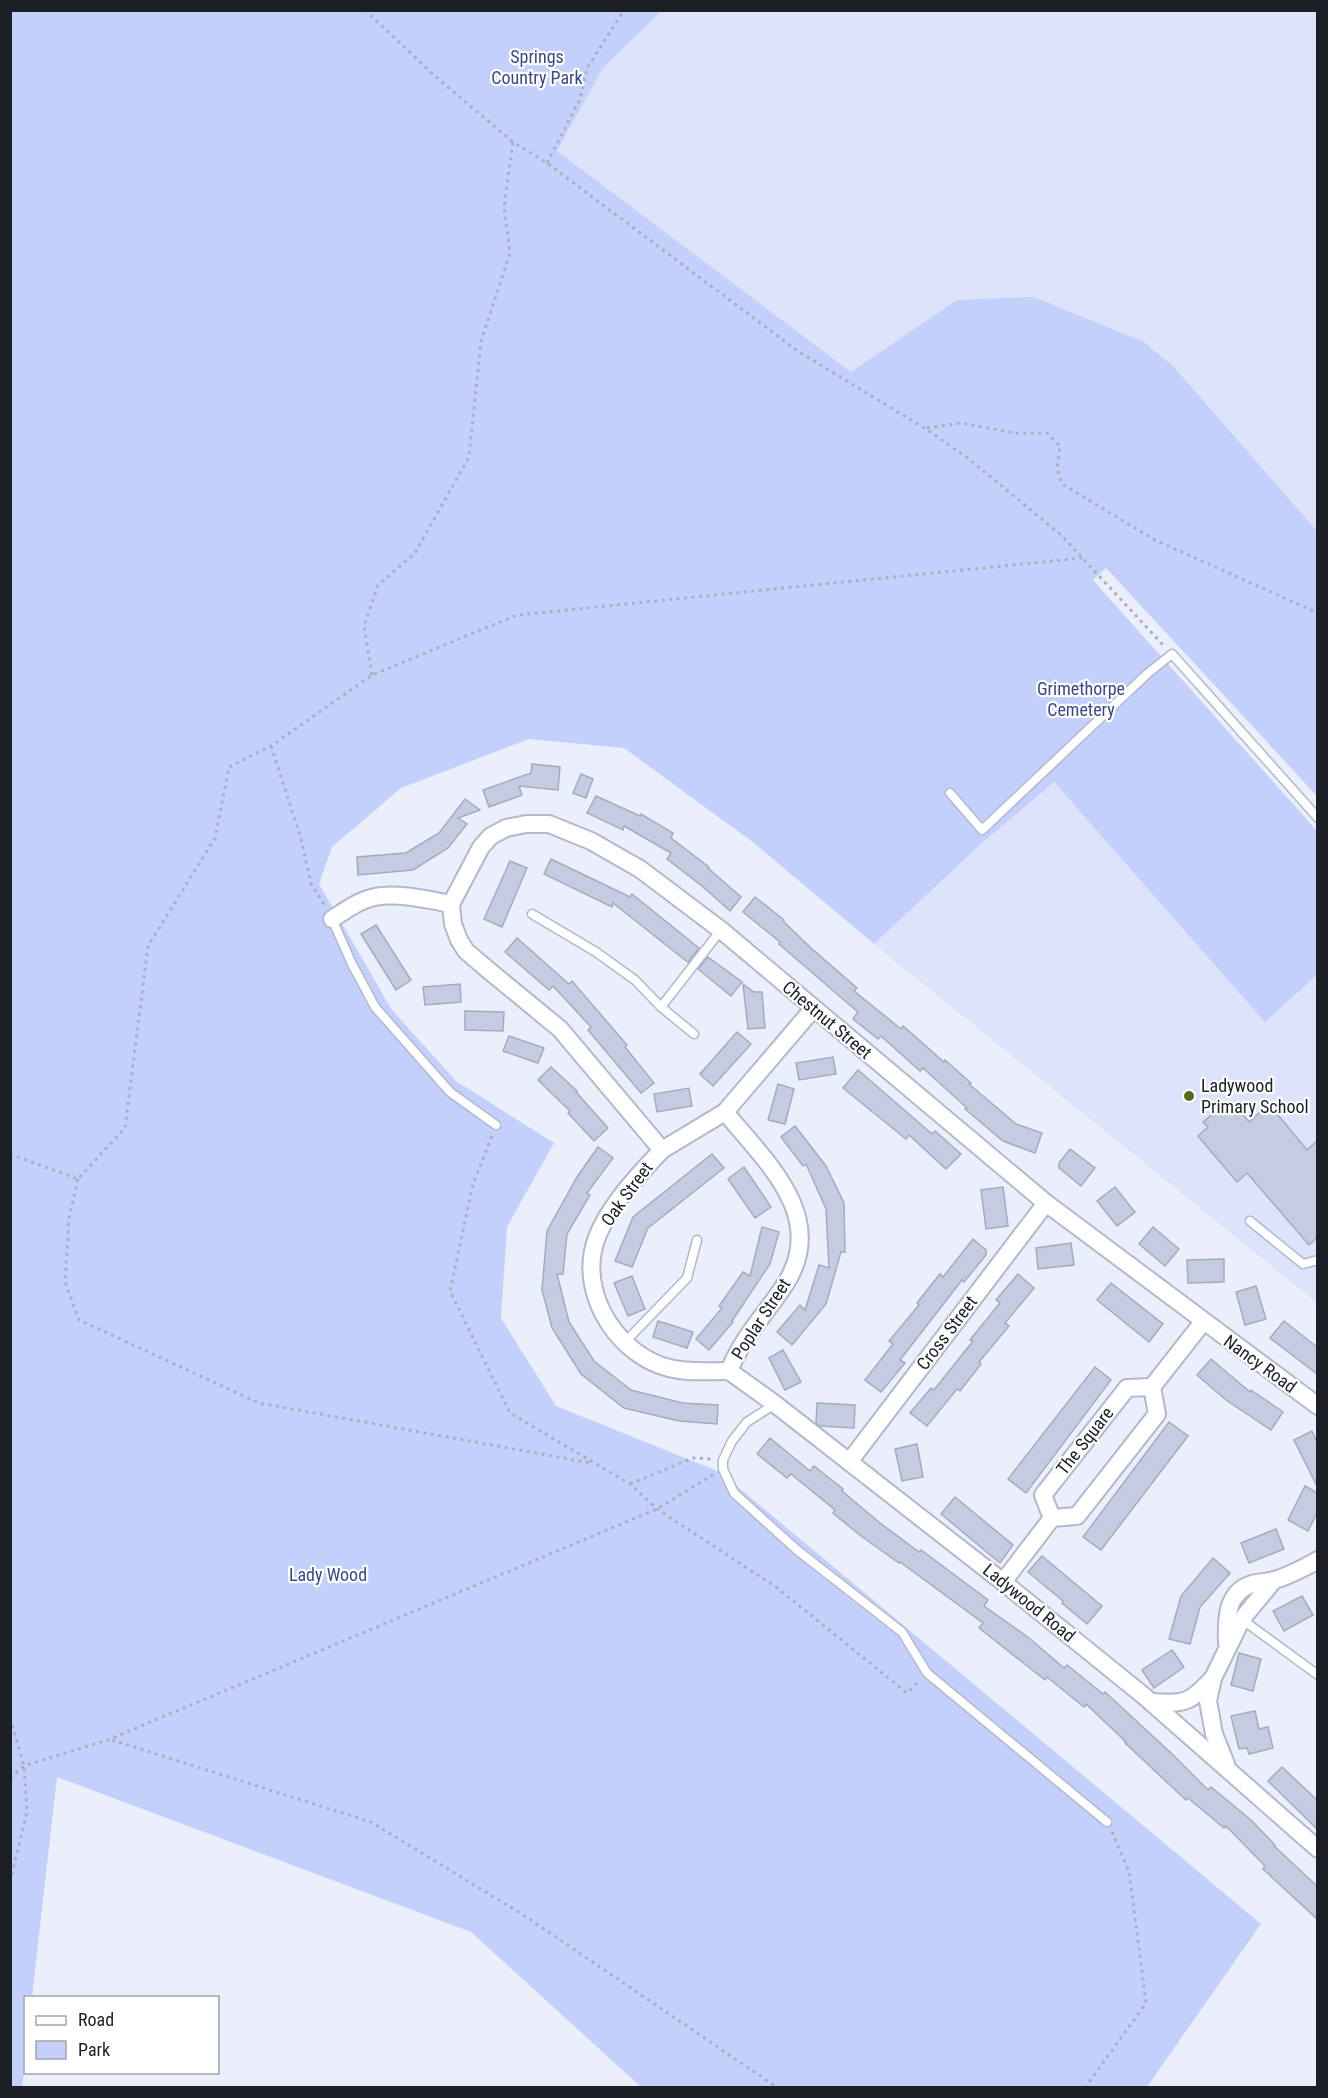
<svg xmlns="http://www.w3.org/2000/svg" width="1328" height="2098" font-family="'Roboto Condensed',sans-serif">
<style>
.built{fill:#dce3fa}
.green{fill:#c3d0fc}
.building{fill:#c5cce1;stroke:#a4abbf;stroke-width:1.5}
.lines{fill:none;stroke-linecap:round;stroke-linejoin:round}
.lane-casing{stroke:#b2b8cd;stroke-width:11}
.street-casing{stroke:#b2b8cd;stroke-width:20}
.path{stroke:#acafbb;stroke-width:3;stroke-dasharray:3 4.5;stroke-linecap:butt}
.lane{stroke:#fff;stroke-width:8}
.street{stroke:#fff;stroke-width:16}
.poi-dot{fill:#586a17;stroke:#fff;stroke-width:2}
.labels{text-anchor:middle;stroke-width:4.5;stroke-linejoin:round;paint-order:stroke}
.park-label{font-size:18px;fill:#3a4889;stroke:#fff}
.street-label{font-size:18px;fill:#1d1f27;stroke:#fff}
.poi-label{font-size:18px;fill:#1d1f27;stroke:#fff;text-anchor:start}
</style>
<rect width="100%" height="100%" fill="#ebeffc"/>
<g class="built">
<path d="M661 11H1317V531L1174 367 1144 341 851 372 557 151 603 68Z"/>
<path d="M1054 782 1265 1021 1317 975V1303L874 944 982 843Z"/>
</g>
<path class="green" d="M11 11H661L603 68 557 151 851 372 957 300 1033 297 1144 342 1174 367 1317 531V796L1106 568 1093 580 1317 831V975L1265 1022 1054 782 982 843 874 944 754 843 624 748 529 739 401 788 332 847 319 884 392 1010 456 1081 554 1143 507 1227 501 1318 556 1406 720 1472 1261 1924 1147 2087H641L471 1932 57 1777 32 1997 26 1998V2055L22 2087 11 2088Z"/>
<g class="building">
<path d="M532 764 560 767 558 790 519 786 522 795 489 807 483 790 531 773Z"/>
<path d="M581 774 593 779 586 798 573 793Z"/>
<path d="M596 796 640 816 641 814 673 833 671 838 709 867 708 868 741 897 730 911 702 886 667 859 671 853 624 826 623 830 587 813Z"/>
<path d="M465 799 480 810 458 818 467 824 448 848 413 870 358 875 357 857 406 853 439 833Z"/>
<path d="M551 859 630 897 632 894 699 948 688 962 685 960 613 903 612 907 544 874Z"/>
<path d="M510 861 527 868 502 927 484 919Z"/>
<path d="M755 897 784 920 783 921 811 948 857 988 854 991 901 1029 903 1026 944 1062 945 1060 971 1083 969 1084 1016 1124 1042 1133 1035 1153 1003 1141 965 1109 967 1108 923 1068 920 1071 881 1036 878 1039 853 1019 858 1012 779 944 780 942 743 912Z"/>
<path d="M376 925 411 980 396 990 361 934Z"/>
<path d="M517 938 569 984 572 981 627 1045 625 1047 654 1083 641 1093 588 1030 591 1027 553 986 549 990 505 952Z"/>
<path d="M708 957 742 982 731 996 698 969Z"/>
<path d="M460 984 461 1002 425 1005 423 987Z"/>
<path d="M743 984 754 992H762L765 1028 748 1029Z"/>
<path d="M465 1011 504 1012 503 1031 465 1030Z"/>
<path d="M737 1032 751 1044 713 1086 700 1074Z"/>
<path d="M509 1036 544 1048 538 1063 503 1051Z"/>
<path d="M833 1057 836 1074 799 1080 796 1063Z"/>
<path d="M551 1067 577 1091 576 1092 608 1128 594 1141 568 1113 570 1111 538 1080Z"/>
<path d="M858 1070 932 1134 935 1131 961 1154 946 1169 909 1135 906 1139 843 1088Z"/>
<path d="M778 1084 794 1089 785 1124 768 1120Z"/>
<path d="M689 1088 692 1106 657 1112 654 1094Z"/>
<path d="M1269 1104 1307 1150 1317 1141V1238L1309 1245 1247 1173 1237 1182 1198 1136 1208 1127 1203 1122 1222 1106 1237 1107 1249 1122Z"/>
<path d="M795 1126 826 1166 844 1203 845 1252H841L826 1304 792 1345 777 1332 800 1305 805 1310 819 1265 829 1268 826 1209 806 1164 803 1166 781 1137Z"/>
<path d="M598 1147 613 1158 587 1193 590 1195 567 1234 563 1274H557L569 1322 594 1361 631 1390 683 1403 718 1405 717 1424 679 1421 624 1408 581 1374 552 1328 542 1290 547 1231 577 1177Z"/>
<path d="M1070 1149 1095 1168 1081 1186 1059 1168V1163Z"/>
<path d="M712 1154 724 1168 648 1228 632 1267 615 1261 633 1217Z"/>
<path d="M744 1167 771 1207 755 1218 728 1179Z"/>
<path d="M1003 1187 1008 1226 986 1229 981 1190Z"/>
<path d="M1115 1187 1135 1212 1117 1226 1097 1201Z"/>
<path d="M762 1227 779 1232 770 1264 732 1321 733 1322 709 1350 696 1339 722 1308 719 1306 743 1272 750 1276Z"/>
<path d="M1153 1227 1179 1249 1165 1266 1139 1244Z"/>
<path d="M973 1239 986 1250V1255L964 1282 962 1280 900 1360 905 1363 881 1392 865 1380 893 1344 889 1341 919 1305 917 1303 940 1274 943 1277Z"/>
<path d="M1071 1243 1074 1265 1038 1269 1036 1248Z"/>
<path d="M1224 1259V1282L1188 1283 1187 1260Z"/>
<path d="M1018 1274 1034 1288 1005 1323 1009 1326 979 1362 981 1364 960 1391 957 1389 927 1426 910 1413 931 1388 934 1390 973 1341 970 1340 1000 1303 996 1300Z"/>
<path d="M632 1276 645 1309 628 1316 614 1283Z"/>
<path d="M1111 1283 1163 1324 1149 1342 1097 1300Z"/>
<path d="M1256 1286 1266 1319 1245 1325 1236 1292Z"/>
<path d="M658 1321 693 1332 687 1348 653 1337Z"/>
<path d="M1284 1321 1317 1347V1374L1270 1338Z"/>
<path d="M783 1350 801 1382 785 1390 769 1358Z"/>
<path d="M1211 1359 1250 1392 1251 1390 1283 1412 1271 1430 1226 1400 1197 1375Z"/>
<path d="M1095 1367 1111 1380 1026 1493 1008 1479Z"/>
<path d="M817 1403 855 1405 854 1428 820 1426 816 1423Z"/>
<path d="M1169 1422 1188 1436 1101 1550 1083 1537Z"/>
<path d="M1312 1431 1317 1442V1486L1294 1440Z"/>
<path d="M770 1438 810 1471 814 1466 843 1489 842 1491 880 1523 919 1552 921 1550 988 1600 984 1606 1029 1638 1064 1668 1067 1665 1103 1694 1105 1692 1170 1752 1208 1790 1211 1787 1251 1820 1275 1845 1274 1846 1317 1886V1919L1263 1869 1265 1866 1226 1826 1224 1828 1188 1798 1186 1800 1125 1743 1126 1742 1086 1704 1084 1707 1047 1677 1045 1680 979 1628 983 1623 900 1562 899 1563 861 1536 833 1513 835 1510 791 1474 787 1478 757 1454Z"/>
<path d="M917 1444 923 1477 902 1481 895 1449Z"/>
<path d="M1305 1486 1317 1493V1513L1308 1531 1288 1520Z"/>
<path d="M955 1497 1013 1545 1000 1563 941 1514Z"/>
<path d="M1276 1529 1284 1549 1249 1563 1241 1543Z"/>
<path d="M1042 1556 1102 1606 1087 1624 1062 1603 1063 1601 1028 1572Z"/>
<path d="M1213 1558 1230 1573 1200 1607 1190 1644 1169 1639 1181 1596Z"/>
<path d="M1302 1596 1313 1615 1284 1631 1273 1611Z"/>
<path d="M1172 1650 1184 1667 1154 1688 1142 1670Z"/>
<path d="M1239 1653 1261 1659 1253 1691 1231 1685Z"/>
<path d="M1255 1711 1259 1729 1268 1727 1273 1748 1249 1754 1247 1748 1239 1749 1231 1716Z"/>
<path d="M1282 1767 1317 1800V1829L1268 1781Z"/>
</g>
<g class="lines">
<g class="lane-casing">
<g id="lane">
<path d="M950 793 982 830 1147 674 1172 654 1318 818"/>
<path d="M532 914 596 952 635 980 661 1007 694 1034"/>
<path d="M332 919 352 964 375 1007 450 1092 496 1125"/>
<path d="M661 1007 721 930"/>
<path d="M1250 1221 1303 1264 1318 1260"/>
<path d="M624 1343 687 1278 697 1240"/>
<path d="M775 1404 747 1422 732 1441 723 1460V1469L734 1493 797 1550 902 1632 927 1673 1107 1822"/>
<path d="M1240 1618 1318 1675"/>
</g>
</g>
<g class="street-casing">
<g id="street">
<path d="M332 919C345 911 359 900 375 897 395 892 430 900 451 904"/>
<path d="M725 1112C765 1161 828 1216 786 1283 766 1314 743 1336 729 1371"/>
<path d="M662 1150 725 1112 813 1009"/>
<path d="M729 1371C709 1371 688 1373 669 1368 621 1356 583 1301 593 1251 600 1215 637 1176 662 1150L560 1029 487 969 466 951 459 940 453 924 451 904 481 847 491 836 506 828 526 824H549L591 841 640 869 721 930 1046 1203 1318 1406"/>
<path d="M729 1371 775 1404 1003 1582 1144 1696 1318 1849"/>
<path d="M849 1462 1046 1203"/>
<path d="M1052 1518 1043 1495 1127 1388 1152 1387"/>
<path d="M1003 1582 1052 1518 1077 1516 1157 1414 1152 1387 1203 1322"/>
<path d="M1227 1643C1226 1620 1226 1592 1252 1584 1260 1582 1268 1582 1275 1580 1290 1575 1304 1568 1318 1560"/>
<path d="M1151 1702C1184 1704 1189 1704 1212 1679"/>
<path d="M1226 1764 1214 1734 1208 1701 1213 1678 1242 1619 1274 1580"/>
</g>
</g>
<g class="path">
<path d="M365 10 436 77 513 142 547 163 799 352 926 429 969 459 1061 535 1164 646"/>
<path d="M547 163 580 99 587 68 624 10"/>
<path d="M927 428 961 423 1015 433H1047L1060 446 1057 469 1062 484 1155 540 1318 613"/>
<path d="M372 675 364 626 378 585 415 553 469 457 481 341 510 253 504 207 513 142"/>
<path d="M271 746 300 835 311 884 324 904"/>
<path d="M492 1136 473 1184 450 1291 510 1413 630 1484 657 1509 776 1587 907 1693 919 1681"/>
<path d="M10 1154 78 1179 125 1128 148 946 215 838 229 767 271 746 372 675 517 615 1082 558"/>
<path d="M78 1179 69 1218 65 1282 79 1320 259 1403 591 1463"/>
<path d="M630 1484 693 1458 712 1459"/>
<path d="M10 1608V1619"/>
<path d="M10 1718 24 1766 27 1812 10 1882"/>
<path d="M112 1740 371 1822 525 1916 778 2088"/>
<path d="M10 1778 24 1766 110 1739 657 1509 714 1474"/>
<path d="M1085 2088 1146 2003 1129 1871 1112 1832"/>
</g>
<use href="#lane" class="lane"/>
<use href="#street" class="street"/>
</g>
<circle class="poi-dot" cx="1189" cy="1096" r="6"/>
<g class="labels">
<g class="park-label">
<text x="537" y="63">Springs<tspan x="537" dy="21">Country Park</tspan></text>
<text x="1081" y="695">Grimethorpe<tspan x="1081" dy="21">Cemetery</tspan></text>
<text x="328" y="1581">Lady Wood</text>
</g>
<g class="street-label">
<text transform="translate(827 1020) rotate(40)" y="6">Chestnut Street</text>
<text transform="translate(627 1194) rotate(-54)" y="6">Oak Street</text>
<text transform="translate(761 1319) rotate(-57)" y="6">Poplar Street</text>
<text transform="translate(947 1333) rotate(-53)" y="6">Cross Street</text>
<text transform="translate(1260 1364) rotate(36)" y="6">Nancy Road</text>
<text transform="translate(1085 1441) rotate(-52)" y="6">The Square</text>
<text transform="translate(1029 1603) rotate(39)" y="6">Ladywood Road</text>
</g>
<g class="poi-label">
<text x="1201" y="1092">Ladywood<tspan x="1201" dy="21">Primary School</tspan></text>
</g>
</g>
<rect width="1328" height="2098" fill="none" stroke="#1d1f27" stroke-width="24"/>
<rect x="24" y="1996" width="195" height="78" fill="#ffffff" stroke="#a5a5a9" stroke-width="1.5"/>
<rect x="36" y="2016" width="30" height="9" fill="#ffffff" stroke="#a5a5a9" stroke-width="1.5"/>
<text x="78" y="2026" font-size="18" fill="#1d1f27">Road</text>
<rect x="36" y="2041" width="30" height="18" fill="#c3d0fc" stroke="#a5a5a9" stroke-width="1.5"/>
<text x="78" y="2056" font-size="18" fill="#1d1f27">Park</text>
</svg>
